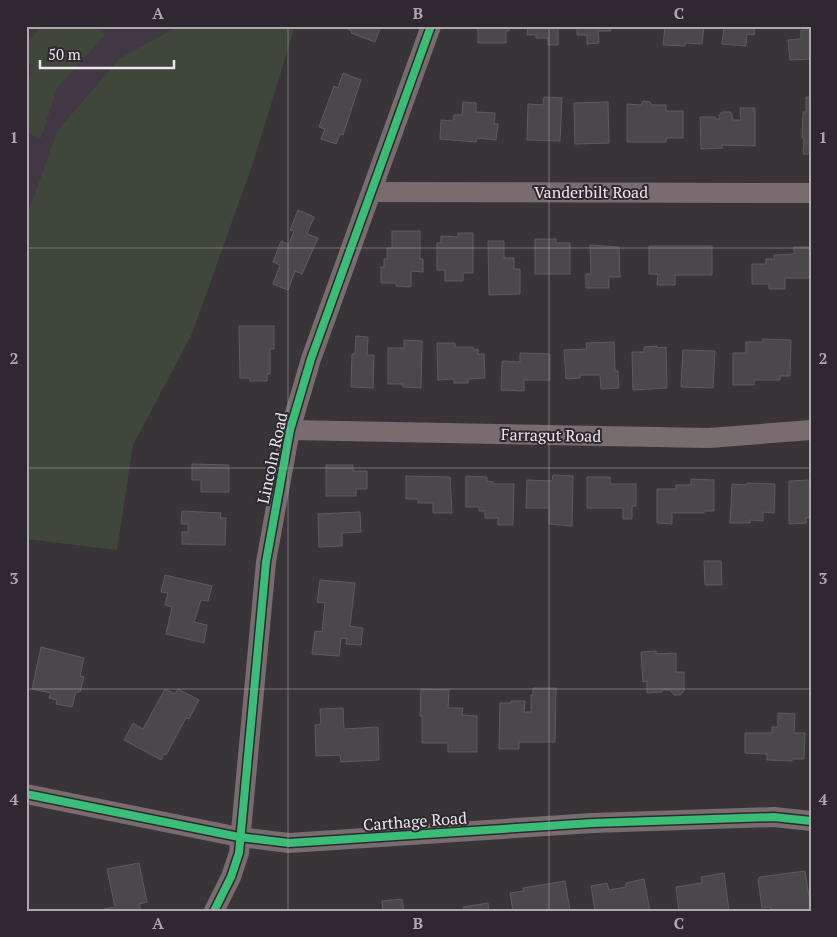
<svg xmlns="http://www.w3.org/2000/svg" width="837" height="937" font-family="'PT Serif',serif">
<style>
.built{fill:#423744}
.green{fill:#3f463a}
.building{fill:#4b484c;stroke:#5e5a5e}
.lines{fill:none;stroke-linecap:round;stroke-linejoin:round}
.minor{stroke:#786c6e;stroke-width:20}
.cycleway-casing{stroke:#2f2830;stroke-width:11}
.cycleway{stroke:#3abd76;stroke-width:8}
.grid{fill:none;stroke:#ada8ae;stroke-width:1;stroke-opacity:0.55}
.labels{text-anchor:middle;stroke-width:4;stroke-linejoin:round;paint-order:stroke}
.street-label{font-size:16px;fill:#ece7ed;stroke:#2f2830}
.neatline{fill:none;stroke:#ada8ae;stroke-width:2}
.grid-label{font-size:16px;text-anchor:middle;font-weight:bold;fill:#ada8ae}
</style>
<rect width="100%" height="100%" fill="#383438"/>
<path class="built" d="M26 26H178L120 58 57 131 26 218Z"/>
<g class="green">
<path d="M42 26H95L105 35 57 88 41 138 26 133V94L32 65 26 60V44Z"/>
<path d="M178 26H295L253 163 192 334 133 445 117 550 26 539V218L57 131 120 58Z"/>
</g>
<g class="building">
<path d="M343 26H381L375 42 351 33 352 31 343 27Z"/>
<path d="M478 26H509V31H506V43H478Z"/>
<path d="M528 26H558V45H548V38H536V35H527Z"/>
<path d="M577 26H611V31H598L599 43 587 44V35H577Z"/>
<path d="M665 26H704L702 44 685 43V46L663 45Z"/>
<path d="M724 26H755L754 35 747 34 746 46 722 44Z"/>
<path d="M801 30H811V59L790 60 788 40 801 39Z"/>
<path d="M343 73 361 80 343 135 340 134 336 144 321 139 325 129 319 127 334 86 338 88Z"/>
<path d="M544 97 562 98 560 141 527 140 528 104 543 105Z"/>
<path d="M806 97H811V154H803L804 139 802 138 803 112H806Z"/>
<path d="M643 101 650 102 652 105H666V111H683V138H666V142H627V104L641 105Z"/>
<path d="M463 102 476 103V112L495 113 494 124H498L496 140 477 138 476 142 440 139 441 120 453 121 454 115H462Z"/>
<path d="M608 102 609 143 575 144 574 103Z"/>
<path d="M740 108H755V146L722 145V148L701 149 700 117H715V119H720L719 115 722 112H730L732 114 733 120H741Z"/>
<path d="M298 210 314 217 307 234 318 238 302 274 295 271 288 290 273 284 280 265 273 262 281 241 289 244 294 231 290 230Z"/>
<path d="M392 231H420V259H423V272L411 271V287L396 286V283H381V267H384V259H387V248H392Z"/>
<path d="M458 233H473V273H463V281H445V270H437V243H441V236L458 237Z"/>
<path d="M535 239H556V243H570V274H535Z"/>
<path d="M488 241H504V258H514V269H520V294L489 295Z"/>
<path d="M590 245 619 247 620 277H609V288H586V274H591Z"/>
<path d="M649 246H712V275H675V285H657L658 274H649Z"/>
<path d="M794 247H809L811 278H785V289H769V284H752V264H766V259H775L774 255 794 254Z"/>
<path d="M239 326H274V349H270V374H267V381H250V378H240Z"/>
<path d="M356 336 368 337 367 355H374L373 388 351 387 352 354H355Z"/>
<path d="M763 339 791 340 790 376H780V380H754V385H733V353H746V342H763Z"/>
<path d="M404 340 422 341 421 388 403 387V384H388V348H404Z"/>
<path d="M614 342 615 371H618L619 388 601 389 600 375H580V378L566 379 564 350 587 349 586 343Z"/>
<path d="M437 343H455V347H473L474 350 478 349V354H484L485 378 468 379V383H454V379L438 380Z"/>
<path d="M657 346V348L666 347 667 388 633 390 632 352H644V347Z"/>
<path d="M683 350 715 351 713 388 681 387Z"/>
<path d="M520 353 550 354V380H524V391L501 390 502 361 520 362Z"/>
<path d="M192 464 229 465V492H201V480H192Z"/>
<path d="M326 465H353V471H367V489H356V496H326Z"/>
<path d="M553 475 573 476 572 526 549 524V508H526L527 480 552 481Z"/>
<path d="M406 476 450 477 452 513H433V503H418V499H406Z"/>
<path d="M466 476 487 477V481L493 482V484H514L513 525H498V518H485V511H479V507H466Z"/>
<path d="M587 477H610V484H636V506H632V519H623V508H587Z"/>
<path d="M691 479 714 480V511H704V513H672V524L657 523V489H676V485H691Z"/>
<path d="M811 480V518H806V523L789 524V481Z"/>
<path d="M747 483 775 484 774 513 763 512V521L750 520V523H730L732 484 747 485Z"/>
<path d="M182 511 221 513 220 518H226L225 545 182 544V532H188V524H181Z"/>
<path d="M360 512 361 532 342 533V546L319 547 318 514Z"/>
<path d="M704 561H721L722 585H705Z"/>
<path d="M165 575 212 586 208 601 201 600 194 622 207 625 204 643 166 634 172 607 165 605 168 593 161 592Z"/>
<path d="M320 580 355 583 350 626 363 628 361 645 346 644 347 639 341 638 339 656 312 654 315 631 322 632 325 603 317 602Z"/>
<path d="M41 647 84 658 80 676 84 677 80 692H76L72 707 56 704 57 700 49 698 51 693 32 689Z"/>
<path d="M656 651V654L676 653V672H684V691L680 695H674L670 690H662V692L647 693V681L643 682 641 652Z"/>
<path d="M533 688H556L555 742H519V749H499L500 703H511V701H525L524 712H531V695H533Z"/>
<path d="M165 689 175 694 178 689 199 700 189 719 186 718 166 755 164 754 161 760 124 740 133 723 143 729Z"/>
<path d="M421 689 449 690 448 708H463L462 715 477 716V752H448V743H422V716H420Z"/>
<path d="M343 708 344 729 378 727 379 760 341 762 340 755 316 756 315 725 321 724 320 709Z"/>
<path d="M778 713 795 714 794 733H805L804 759H792V761L767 760V754L745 753V733H772V727H778Z"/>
<path d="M139 863 147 902 139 904 141 911H104V909L115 907 107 869Z"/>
<path d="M805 871 809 897 811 896V911H771L770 907 762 908 758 879 760 877Z"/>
<path d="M724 873 729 911H679L676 887 702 883 701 877Z"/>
<path d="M644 879 650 911H595L591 886 607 883 609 890 626 887V883Z"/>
<path d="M565 881 570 910 513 911 510 893 524 891 523 888Z"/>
<path d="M402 899 404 911H383L382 901Z"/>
<path d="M488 903 489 911H464L463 907Z"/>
</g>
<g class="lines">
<g class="minor">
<path d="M372 192 811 193"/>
<path d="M290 430 709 438 811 430"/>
<path d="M26 794 239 837 289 843 593 823 774 817 811 821"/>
<path d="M214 911 231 877 239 853 266 562 290 430 311 359 431 26"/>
</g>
<g class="cycleway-casing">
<g id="cycleway">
<path d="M26 794 239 837 289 843 593 823 774 817 811 821"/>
<path d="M214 911 231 877 239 853 266 562 290 430 311 359 431 26"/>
</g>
</g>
<use href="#cycleway" class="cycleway"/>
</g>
<path class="grid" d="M288 26V911M549 26V911M26 248H811M26 468H811M26 689H811"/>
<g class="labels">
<g class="street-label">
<text x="591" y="198">Vanderbilt Road</text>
<text transform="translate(551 435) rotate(1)" y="6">Farragut Road</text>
<text transform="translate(272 458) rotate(-78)" y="6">Lincoln Road</text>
<text transform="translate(415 821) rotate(-4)" y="6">Carthage Road</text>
</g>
</g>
<rect width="837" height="937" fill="none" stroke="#2f2830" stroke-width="55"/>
<path d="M40 60v8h134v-8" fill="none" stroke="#ece7ed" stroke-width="2.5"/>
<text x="48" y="60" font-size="15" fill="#ece7ed" stroke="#2f2830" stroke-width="4" paint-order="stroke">50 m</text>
<rect x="28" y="28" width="782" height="882" class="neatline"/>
<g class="grid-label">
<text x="158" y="19">A</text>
<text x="418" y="19">B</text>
<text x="679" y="19">C</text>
<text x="14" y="143">1</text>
<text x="823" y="143">1</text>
<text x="14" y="364">2</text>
<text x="823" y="364">2</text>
<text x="14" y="584">3</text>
<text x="823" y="584">3</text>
<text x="14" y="805">4</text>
<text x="823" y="805">4</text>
<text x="158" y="929">A</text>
<text x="418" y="929">B</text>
<text x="679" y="929">C</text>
</g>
</svg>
